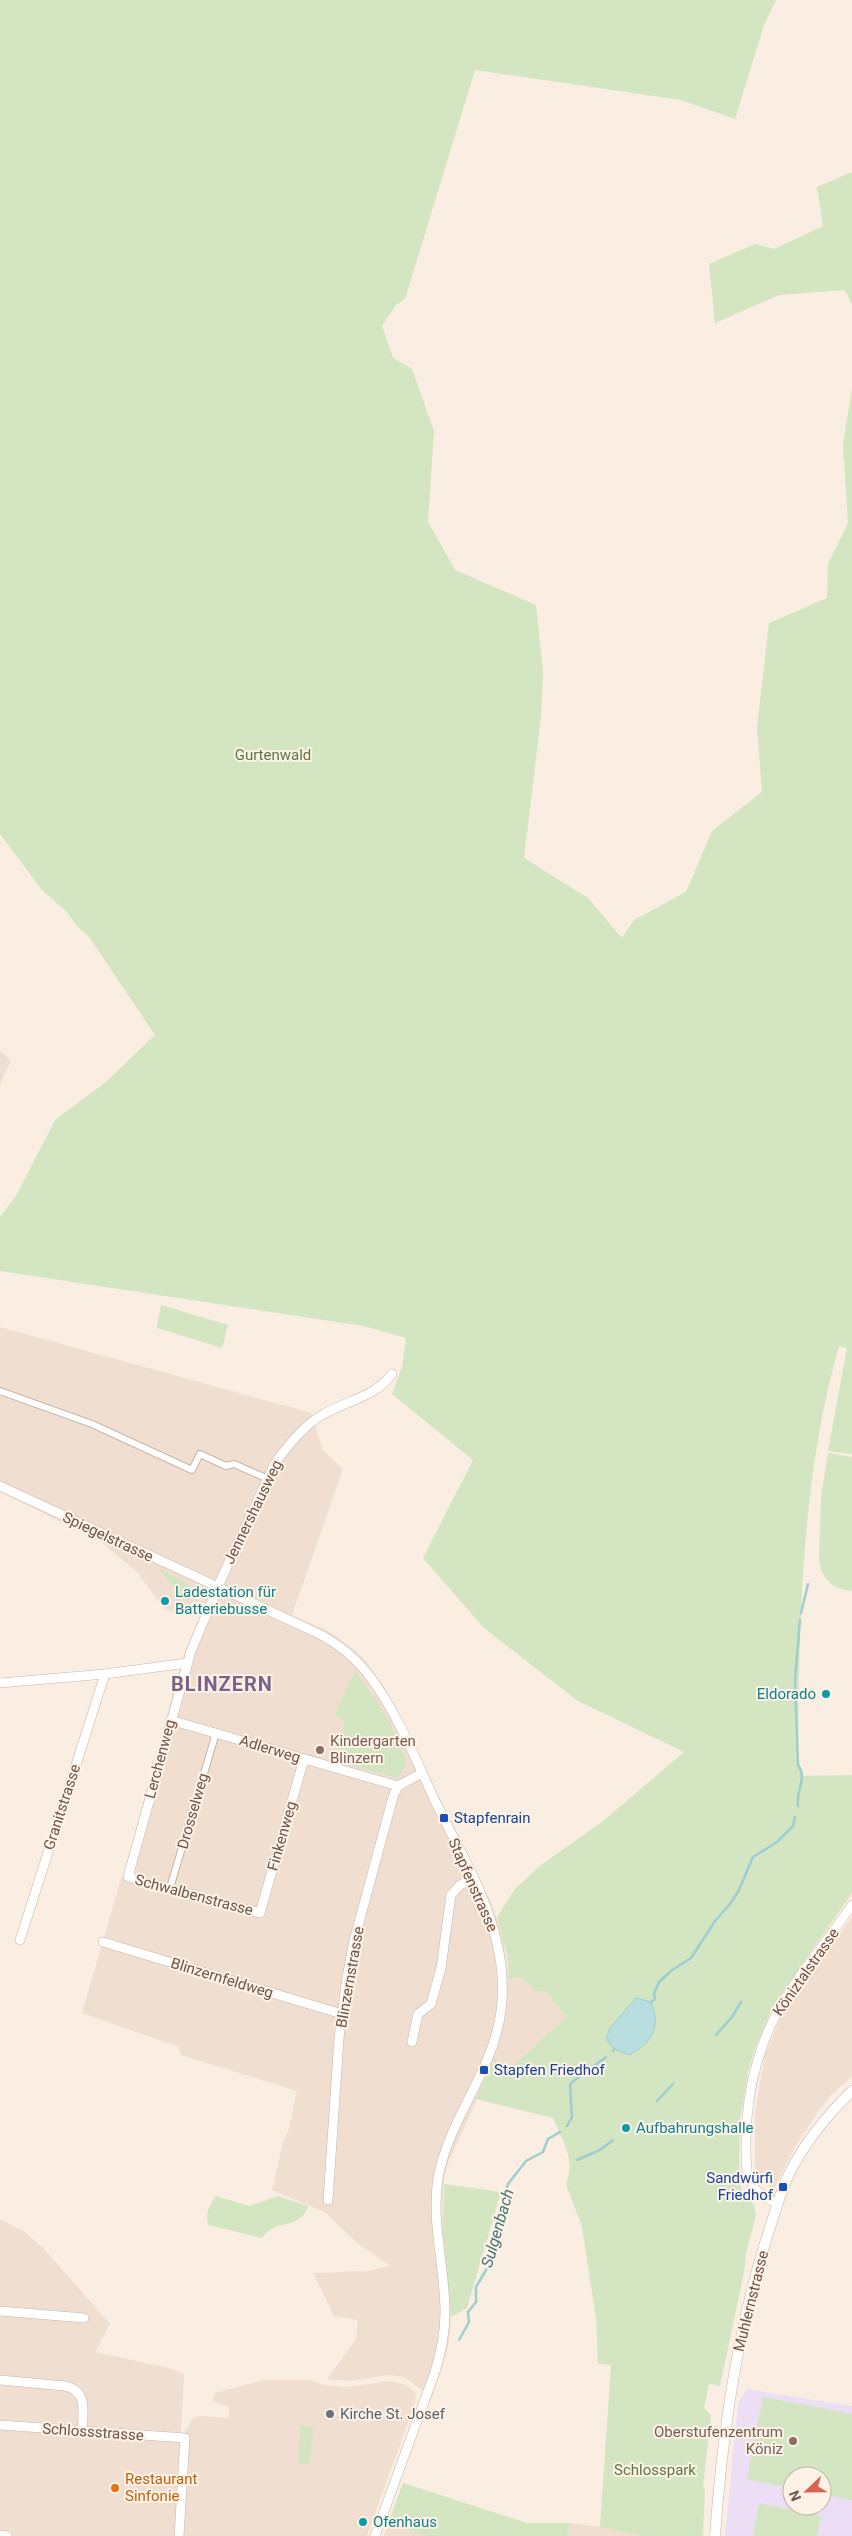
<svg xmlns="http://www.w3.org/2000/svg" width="852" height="2536" font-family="Roboto,sans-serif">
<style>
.residential{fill:#f0dfd0;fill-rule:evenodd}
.education{fill:#ebdef5;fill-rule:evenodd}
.green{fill:#d3e5c1}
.water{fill:#b8dee0;stroke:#9fced1}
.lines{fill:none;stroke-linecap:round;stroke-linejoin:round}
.stream{stroke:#9fced1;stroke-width:2.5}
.pedestrian-casing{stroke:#c8b5aa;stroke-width:8}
.minor-casing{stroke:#c8b5aa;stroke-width:10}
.tertiary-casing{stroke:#c8b5aa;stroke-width:11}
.pedestrian{stroke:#fff;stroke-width:6}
.minor{stroke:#fff;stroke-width:9}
.tertiary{stroke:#fff;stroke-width:10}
.culture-dot{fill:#0f9aa8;stroke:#fdf2e6;stroke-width:2}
.education-dot{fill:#8d6e63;stroke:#fdf2e6;stroke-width:2}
.transit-dot{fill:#1a4fb4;stroke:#fdf2e6;stroke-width:2}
.worship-dot{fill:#6b7280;stroke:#fdf2e6;stroke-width:2}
.food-dot{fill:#e8710a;stroke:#fdf2e6;stroke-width:2}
.labels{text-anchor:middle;stroke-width:4;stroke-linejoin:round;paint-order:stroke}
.park-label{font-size:15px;fill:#5a7847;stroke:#fdf2e6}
.street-label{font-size:15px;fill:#6e544b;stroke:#fdf2e6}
.culture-label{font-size:15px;fill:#0d838f;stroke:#fdf2e6;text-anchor:start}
.education-label{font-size:15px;fill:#785e54;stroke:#fdf2e6;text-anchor:start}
.transit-label{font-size:15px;fill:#164399;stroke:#fdf2e6;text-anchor:start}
.worship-label{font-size:15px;fill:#5b616d;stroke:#fdf2e6;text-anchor:start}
.food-label{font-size:15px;fill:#c56008;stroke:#fdf2e6;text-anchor:start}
.water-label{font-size:16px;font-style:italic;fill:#447579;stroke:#fdf2e6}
.district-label{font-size:20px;font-weight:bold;letter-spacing:1px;fill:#7a638a;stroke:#fdf2e6}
</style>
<rect width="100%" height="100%" fill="#f9eee1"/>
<g class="residential">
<path d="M0 1050 11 1061 0 1084Z"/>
<path d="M0 1327 311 1413 323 1450 343 1469 292 1615 330 1632 352 1648 364 1659 385 1688 490 1900 503 1936 509 1979 523 1977 534 1991 547 1992 566 2017 508 2070 495 2060 448 2163 444 2179 442 2210 451 2321 448 2348 432 2398 404 2377 388 2375 350 2381 327 2379 356 2339 358 2320 334 2316 313 2273 368 2271 391 2266 358 2244 326 2213 272 2190 283 2142 289 2129 297 2091 181 2055 179 2047 82 2013 121 1878 124 1873 184 1653 206 1603H202L183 1614 169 1611 162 1606 137 1572 100 1541 0 1492ZM355 1671 373 1695 336 1761 346 1721 334 1715ZM382 1710 406 1761 405 1767 398 1778Z"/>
<path d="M852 1917V2076L830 2096 818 2112 795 2147 774 2189 761 2181 755 2165V2112L765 2054 784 2010Z"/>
<path d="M0 2219 25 2232 45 2250 110 2324 95 2352 173 2369 184 2375 181 2434 186 2430 193 2418 199 2416 229 2418V2407L213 2401 215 2393 264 2380H310L325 2385 347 2387 390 2381 407 2385 416 2394 415 2403 367 2536H0Z"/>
<path d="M389 2521 424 2536H384Z"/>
<path d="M571 2523 600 2527 644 2536H567Z"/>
</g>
<path class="education" d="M747 2389 852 2406V2536H725L738 2403ZM792 2476H822V2506H792Z"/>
<g class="green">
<path d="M0 0H776L764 25 735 119 681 100 475 70 405 299 396 305 382 326 393 358 412 369 434 431 428 522 455 570 536 605 543 672 541 717 524 858 588 898 622 938 634 920 686 892 712 831 762 792 757 728 769 623 827 598 828 564 848 523 843 445 852 388V1454L828 1451 847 1348 839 1346C801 1478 799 1623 798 1760L804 1776 852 1775V1893L773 2006 754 2051 748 2072 740 2119 739 2173 742 2191 754 2205 756 2215 746 2253 744 2272 720 2386 709 2384 704 2408 711 2415 703 2487 705 2489 703 2536H643L600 2527 611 2365 598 2364 596 2318 582 2227 566 2184C576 2160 563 2141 553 2118L476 2099 495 2059 508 2070 566 2017 547 1992 534 1991 523 1977 509 1979 507 1954 497 1917 515 1889 541 1865 602 1822 684 1752 578 1701 484 1628 423 1558 473 1460 392 1394 402 1367 406 1338 364 1326 0 1271V1217L16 1196 55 1120 106 1082 155 1035 89 937 76 925 67 912 42 890 0 834Z"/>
<path d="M852 172V305L845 290 779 295 715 323 709 264 755 244 774 249 823 226 817 187Z"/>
<path d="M161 1305 228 1325 222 1348 157 1328Z"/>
<path d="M828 1453 852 1457V1590L850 1591C831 1588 822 1579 819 1560L821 1497Z"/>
<path d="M158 1568 189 1584 190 1593 185 1596 179 1594Z"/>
<path d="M355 1671C370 1689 405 1741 406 1765L398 1778 336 1761 345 1721 334 1715Z"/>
<path d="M444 2184 501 2192 467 2308 451 2317 443 2229Z"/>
<path d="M216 2196 249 2206 278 2196 308 2206C299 2232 276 2217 262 2238L209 2225C204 2213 210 2205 216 2196Z"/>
<path d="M763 2397 852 2414V2500L822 2494V2476H792V2488L747 2479Z"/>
<path d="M301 2426 313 2427 310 2464 298 2463Z"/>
<path d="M403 2483 527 2523H571L567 2536H424L389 2521Z"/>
<path d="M759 2503 821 2516 817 2536H753Z"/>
</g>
<path class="water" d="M636 1998 651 2002C661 2027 653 2042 629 2055L614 2049 606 2039 610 2028Z"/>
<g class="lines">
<g class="stream">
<path d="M801 1613 808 1584"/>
<path d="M798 1806C795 1791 808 1779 798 1765L795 1680 800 1620"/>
<path d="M793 1826 795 1817"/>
<path d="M651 2002 655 1999 654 1993 659 1982 672 1970 691 1958 715 1921 730 1904 738 1892 753 1857 777 1842 793 1826"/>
<path d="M716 2035 732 2017 741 2002"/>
<path d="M613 2051 614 2049"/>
<path d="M657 2101 673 2084"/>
<path d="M567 2126 572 2117 570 2086 572 2082 606 2057"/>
<path d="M577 2160 600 2150 613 2140"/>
<path d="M459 2340 469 2322 468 2312 476 2302V2287L489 2265 490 2247 497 2235 496 2225 508 2184 526 2161 543 2152 548 2139 560 2132"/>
</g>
<g class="pedestrian-casing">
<g id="pedestrian">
<path d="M0 1391 92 1424 192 1470 200 1454 226 1466 234 1464 268 1479"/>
<path d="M170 1888 216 1733"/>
</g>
</g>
<g class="minor-casing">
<g id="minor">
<path d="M0 1486 315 1632C338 1643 356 1658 371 1678 399 1716 417 1763 437 1805 458 1848 485 1892 496 1939 502 1962 504 1987 501 2011 493 2072 449 2118 438 2178 431 2223 445 2267 445 2312 445 2333 441 2353 435 2372L375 2536"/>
<path d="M0 1683 105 1674 187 1663"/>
<path d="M170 1720 398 1786"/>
<path d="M304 1759 260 1913 128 1877 191 1651 223 1575 274 1465C287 1446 302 1427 322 1415 347 1400 374 1398 392 1374"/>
<path d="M20 1940 105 1674"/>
<path d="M103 1942 342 2014"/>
<path d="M412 2042 418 2014 431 2004 441 1968 451 1895 460 1885 473 1879"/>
<path d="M328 2200 339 2038 347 1977 354 1941 393 1797 398 1786 422 1773"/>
<path d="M777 2203C745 2190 746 2174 746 2142 746 2087 761 2033 792 1988 811 1959 833 1933 852 1905"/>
<path d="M0 2311 84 2318"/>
<path d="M0 2380 65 2386C88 2391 83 2412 82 2430"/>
<path d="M0 2425 185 2438 179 2536"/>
<path d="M0 2535 7 2536"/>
</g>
</g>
<g class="tertiary-casing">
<path id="tertiary" d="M715 2536C722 2436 736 2336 766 2240 774 2217 779 2194 790 2172 806 2141 827 2115 852 2091"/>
</g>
<use href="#pedestrian" class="pedestrian"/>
<use href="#minor" class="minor"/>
<use href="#tertiary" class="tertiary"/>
</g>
<g class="culture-dot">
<circle cx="165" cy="1601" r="5"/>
<circle cx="826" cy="1694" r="5"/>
<circle cx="626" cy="2128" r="5"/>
<circle cx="363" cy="2522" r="5"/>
</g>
<g class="education-dot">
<circle cx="320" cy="1750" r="5"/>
<circle cx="793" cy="2441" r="5"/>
</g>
<g class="transit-dot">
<rect x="439" y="1813" width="10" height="10" rx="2.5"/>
<rect x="479" y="2065" width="10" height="10" rx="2.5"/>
<rect x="778" y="2182" width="10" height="10" rx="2.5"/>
</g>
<circle class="worship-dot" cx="330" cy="2414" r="5"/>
<circle class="food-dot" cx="115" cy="2488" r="5"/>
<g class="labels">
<g class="park-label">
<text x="273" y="760">Gurtenwald</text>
<text x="655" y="2475">Schlosspark</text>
</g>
<g class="street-label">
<text transform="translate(253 1512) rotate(-64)" y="5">Jennershausweg</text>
<text transform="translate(108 1537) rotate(25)" y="5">Spiegelstrasse</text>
<text transform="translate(270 1749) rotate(17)" y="5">Adlerweg</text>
<text transform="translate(160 1759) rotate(-75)" y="5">Lerchenweg</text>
<text transform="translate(62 1807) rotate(-72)" y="5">Granitstrasse</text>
<text transform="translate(193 1811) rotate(-74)" y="5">Drosselweg</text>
<text transform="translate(282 1836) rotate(-74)" y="5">Finkenweg</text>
<text transform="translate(473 1885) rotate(66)" y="5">Stapfenstrasse</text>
<text transform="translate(194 1895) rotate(15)" y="5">Schwalbenstrasse</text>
<text transform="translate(806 1972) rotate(-55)" y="5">Köniztalstrasse</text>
<text transform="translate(350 1977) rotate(-80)" y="5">Blinzernstrasse</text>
<text transform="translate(222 1978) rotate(17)" y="5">Blinzernfeldweg</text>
<text transform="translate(751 2301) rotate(-76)" y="5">Muhlernstrasse</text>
<text transform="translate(93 2432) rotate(4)" y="5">Schlossstrasse</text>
</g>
<g class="culture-label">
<text x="175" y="1597">Ladestation für<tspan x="175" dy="17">Batteriebusse</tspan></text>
<text x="816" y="1699" text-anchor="end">Eldorado</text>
<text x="636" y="2133">Aufbahrungshalle</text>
<text x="373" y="2527">Ofenhaus</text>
</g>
<g class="education-label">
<text x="330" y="1746">Kindergarten<tspan x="330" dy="17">Blinzern</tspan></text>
<text x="783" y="2437" text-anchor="end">Oberstufenzentrum<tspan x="783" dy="17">Köniz</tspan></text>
</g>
<g class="transit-label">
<text x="454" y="1823">Stapfenrain</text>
<text x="494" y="2075">Stapfen Friedhof</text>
<text x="773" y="2183" text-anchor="end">Sandwürfi<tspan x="773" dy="17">Friedhof</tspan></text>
</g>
<g class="worship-label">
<text x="340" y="2419">Kirche St. Josef</text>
</g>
<g class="food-label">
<text x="125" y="2484">Restaurant<tspan x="125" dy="17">Sinfonie</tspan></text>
</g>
<g class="water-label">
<text transform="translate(497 2228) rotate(-74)" y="6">Sulgenbach</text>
</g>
<g class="district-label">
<text x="222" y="1691">BLINZERN</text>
</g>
</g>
<g transform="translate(807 2491) rotate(248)"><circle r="24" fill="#fdf2e6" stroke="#c4b3a8"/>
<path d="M0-4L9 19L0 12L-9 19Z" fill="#d86351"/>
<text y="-8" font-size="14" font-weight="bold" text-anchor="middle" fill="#6e544b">N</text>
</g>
</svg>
